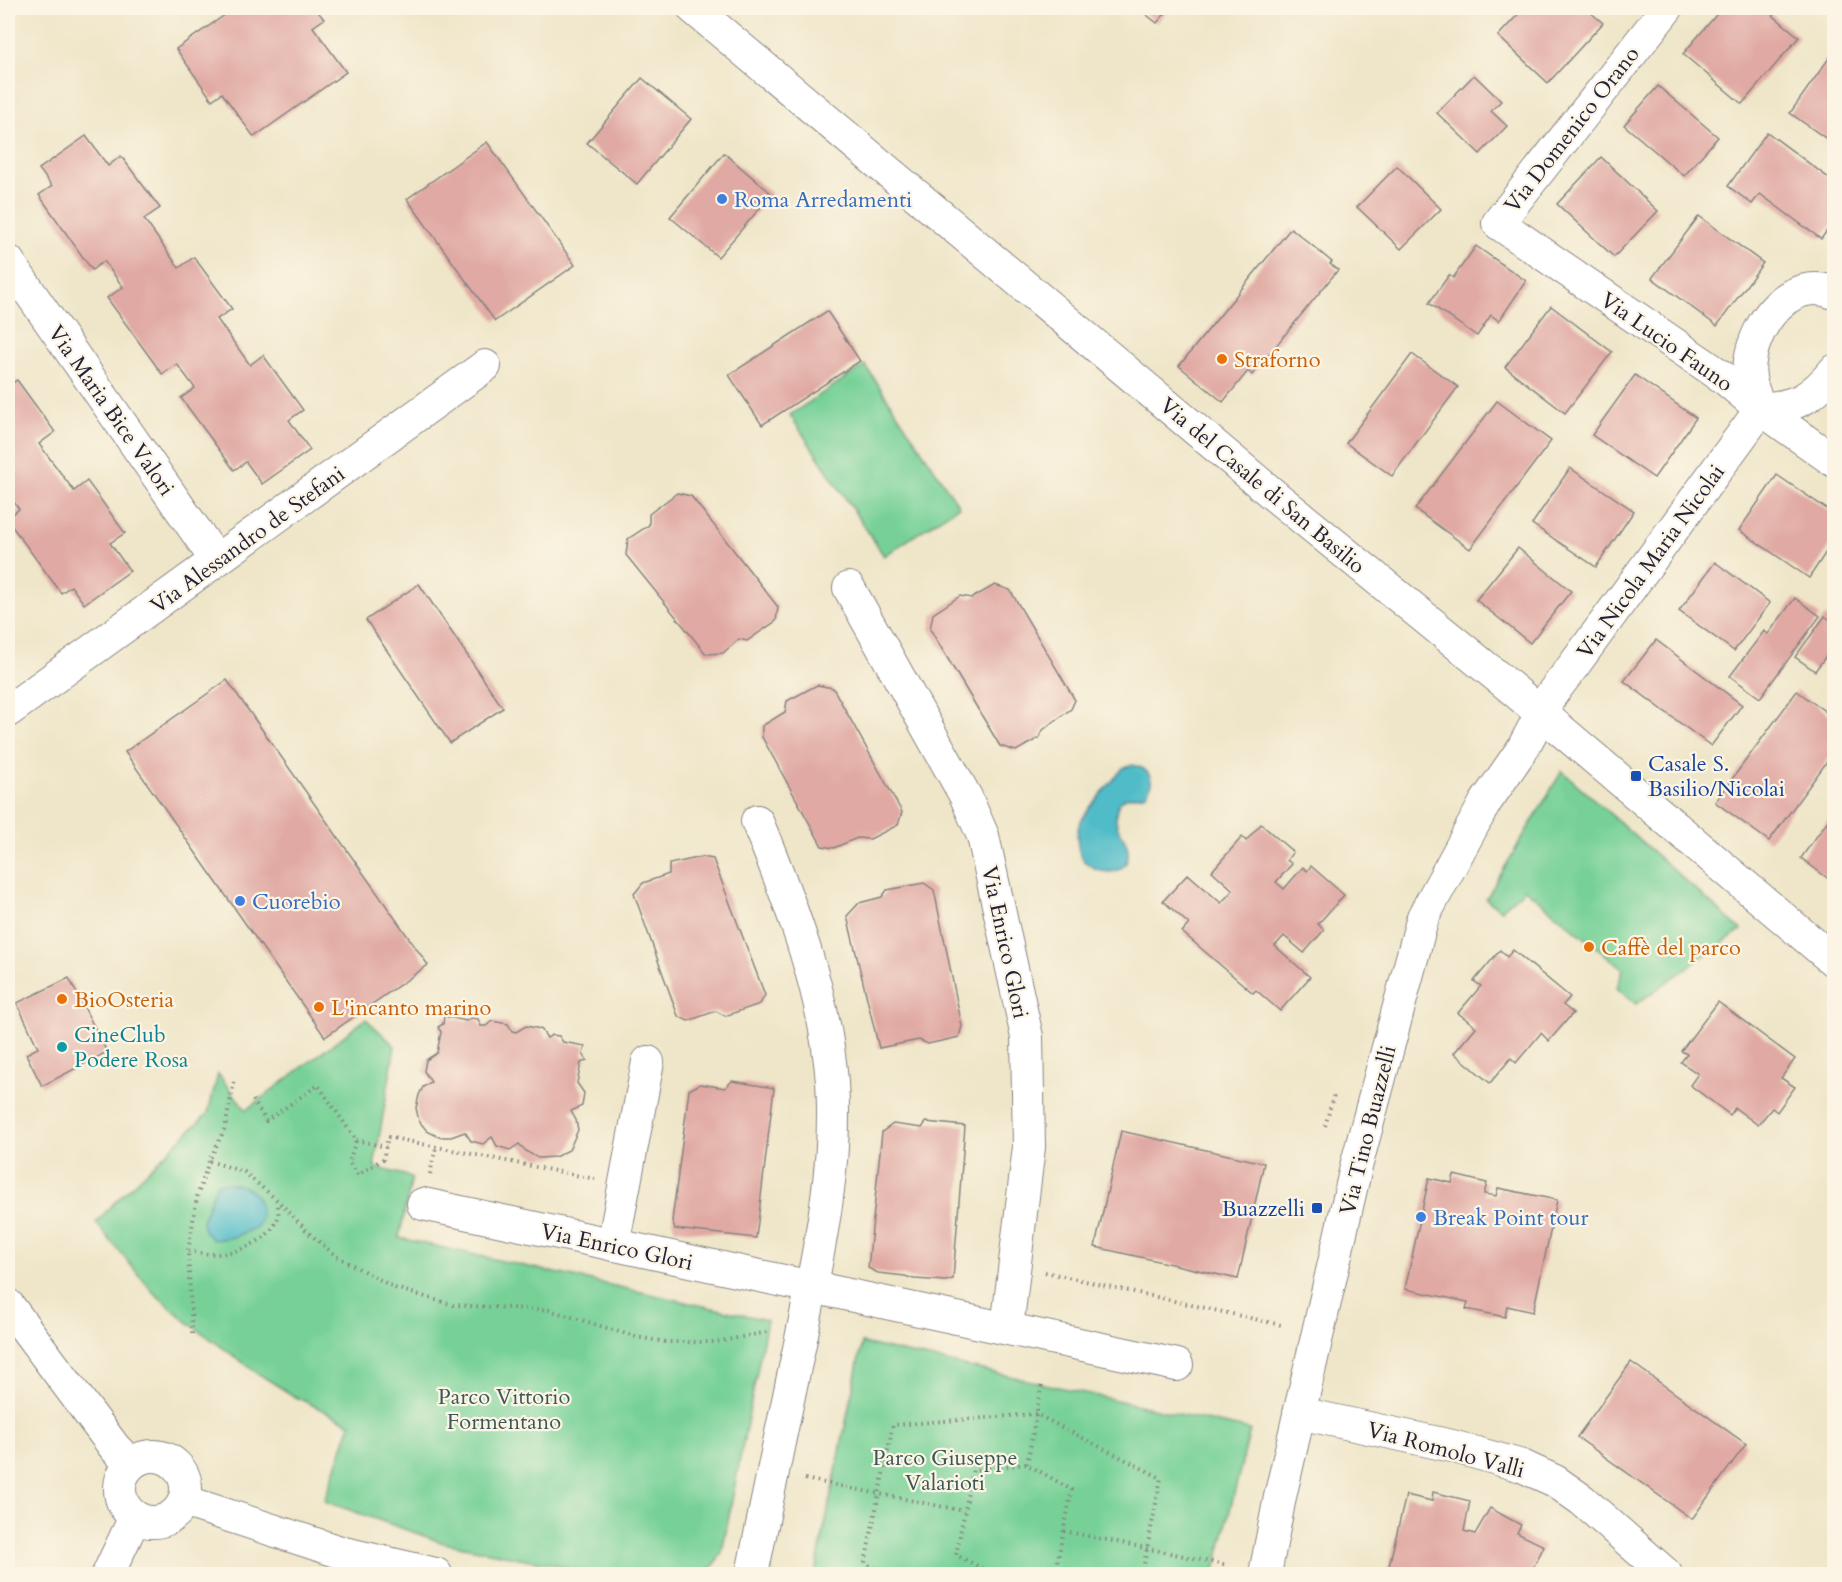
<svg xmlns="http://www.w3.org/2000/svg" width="1842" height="1582" font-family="Cardo,serif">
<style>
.green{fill:#77d197;stroke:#4c7a69;stroke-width:1.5}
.water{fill:#4fbcc8;stroke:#386f82;stroke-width:1.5}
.building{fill:#e0a9a3}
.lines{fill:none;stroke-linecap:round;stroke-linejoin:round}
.minor-casing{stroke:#888482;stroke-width:34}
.path{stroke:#888482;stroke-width:4;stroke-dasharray:1.5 4.5;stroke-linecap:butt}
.minor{stroke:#fff;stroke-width:32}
.shop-dot{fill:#3f7fe0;stroke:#fcf5e5;stroke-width:2}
.food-dot{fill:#e8710a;stroke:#fcf5e5;stroke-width:2}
.transit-dot{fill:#1a4fb4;stroke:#fcf5e5;stroke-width:2}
.culture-dot{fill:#0f9aa8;stroke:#fcf5e5;stroke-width:2}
.labels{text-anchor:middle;stroke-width:4.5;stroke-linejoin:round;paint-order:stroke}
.street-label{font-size:22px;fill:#22223b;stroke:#fcf5e5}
.shop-label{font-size:22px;fill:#366cbe;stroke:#fcf5e5;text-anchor:start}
.food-label{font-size:22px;fill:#c56008;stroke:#fcf5e5;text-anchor:start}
.transit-label{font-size:22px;fill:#164399;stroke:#fcf5e5;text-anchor:start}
.culture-label{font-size:22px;fill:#0d838f;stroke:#fcf5e5;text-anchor:start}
.park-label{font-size:22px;fill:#3c5757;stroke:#fcf5e5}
</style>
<rect width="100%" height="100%" fill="#fcf5e5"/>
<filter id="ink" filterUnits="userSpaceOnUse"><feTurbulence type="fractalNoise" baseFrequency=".0167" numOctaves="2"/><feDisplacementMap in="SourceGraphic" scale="12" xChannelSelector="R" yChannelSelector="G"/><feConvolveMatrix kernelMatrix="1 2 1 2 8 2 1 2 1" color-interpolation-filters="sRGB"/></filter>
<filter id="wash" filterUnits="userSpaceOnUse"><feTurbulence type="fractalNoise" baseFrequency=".008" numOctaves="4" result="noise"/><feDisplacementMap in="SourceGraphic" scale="24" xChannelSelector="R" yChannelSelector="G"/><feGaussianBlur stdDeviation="1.35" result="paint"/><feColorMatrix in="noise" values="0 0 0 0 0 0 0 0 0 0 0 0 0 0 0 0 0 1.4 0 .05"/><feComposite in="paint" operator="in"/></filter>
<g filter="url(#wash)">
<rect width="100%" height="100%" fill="#efe6c9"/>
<g class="green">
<path d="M865 365 959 506 884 556 790 415Z"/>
<path d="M1562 771 1741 930 1636 1004 1617 988 1623 969 1525 889 1501 910 1486 899Z"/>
<path d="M366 1019 395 1046 374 1167 412 1177 399 1238 767 1320 722 1552 715 1564 704 1574H601L444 1543 324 1501 351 1424 294 1396 257 1373 186 1321 153 1292 96 1223 113 1204 208 1113 218 1074 246 1110Z"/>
<path d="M862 1343 1250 1430 1214 1574H815Z"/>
</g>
<g class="water">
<path d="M1132 765C1149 768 1158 780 1145 795 1129 796 1116 797 1116 816 1116 821 1117 826 1119 830 1123 837 1127 841 1128 850 1130 874 1105 877 1089 865 1083 861 1079 854 1078 846 1077 839 1077 829 1080 823 1085 810 1113 781 1123 768Z"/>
<path d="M217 1183C225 1183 235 1183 242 1186 259 1192 266 1212 257 1227L234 1237 213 1240C207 1234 202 1230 202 1221Z"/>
</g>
<g id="blocks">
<g class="building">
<path d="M235 8H315L324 19 313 27 346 72 254 137 222 93 212 100 176 49Z"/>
<path d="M1138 8H1170L1157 23Z"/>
<path d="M1524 8H1585L1603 23 1548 83 1498 36Z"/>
<path d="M1722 8H1764L1799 37 1742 104 1683 54Z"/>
<path d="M1834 51V144L1790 113Z"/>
<path d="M1474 75 1501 101 1491 111 1507 126 1480 154 1437 113Z"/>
<path d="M642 78 691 119 637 184 587 143Z"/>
<path d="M1658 86 1718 137 1684 176 1624 125Z"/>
<path d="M1767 132 1834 182V221L1821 239 1760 194 1752 204 1728 186Z"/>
<path d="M86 136 108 166 121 156 160 208 144 219 179 268 194 257 232 309 217 319 250 365 263 355 303 410 289 420 310 450 262 484 246 462 234 470 181 398 195 388 177 364 162 374 107 298 123 287 104 261 92 270 39 195 52 186 39 169Z"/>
<path d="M487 142 575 265 495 321 407 199Z"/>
<path d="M724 153 772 194 718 257 670 217Z"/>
<path d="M1601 157 1658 211 1614 257 1557 204Z"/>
<path d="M1397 166 1441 209 1401 249 1357 207Z"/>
<path d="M1699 216 1763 263 1717 326 1652 278Z"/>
<path d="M1291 228 1332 262 1330 264 1338 270 1252 375 1248 371 1223 402 1179 366Z"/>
<path d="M1476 246 1526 281 1499 321 1491 315 1477 336 1429 303 1449 275 1453 278Z"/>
<path d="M1551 306 1612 352 1565 413 1505 367Z"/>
<path d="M827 311 860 361 762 425 729 375Z"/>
<path d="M1412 354 1458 387 1392 476 1346 443Z"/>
<path d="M1635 375 1696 418 1654 478 1592 435Z"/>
<path d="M17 380 55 432 39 444 74 491 87 481 125 533 110 543 130 571 84 604 71 586 61 593 8 521V518L19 509 8 494V386Z"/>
<path d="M1497 401 1551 441 1470 549 1415 509Z"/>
<path d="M1570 468 1634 511 1596 567 1532 524Z"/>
<path d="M1777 475 1834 514V540L1809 578 1739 530Z"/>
<path d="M677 493 691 496 778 607 776 621 747 641 739 639 723 653 706 654 626 555 628 539 649 525V514Z"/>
<path d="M1518 548 1571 591 1530 643 1476 600Z"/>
<path d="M1715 562 1770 603 1734 651 1679 611Z"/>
<path d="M419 584 503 708 450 743 366 620Z"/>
<path d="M995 585 1010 590 1075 700 1071 709 1043 730 1039 738 1016 751 1000 746 930 629 933 614 960 596 972 598Z"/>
<path d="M1795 598 1820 616 1760 698 1730 676 1764 631 1768 634Z"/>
<path d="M1825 616 1834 623V645L1815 671 1795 657Z"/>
<path d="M1656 640 1742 705 1711 746 1624 681Z"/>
<path d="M227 680 428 965 325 1037 125 752Z"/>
<path d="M817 685 833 688 902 812 898 825 870 839 857 838 834 848 822 846 762 737V726L785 712 787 701Z"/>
<path d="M1797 691 1834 718V752L1769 841 1715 802Z"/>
<path d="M1834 812V883L1801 858Z"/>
<path d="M1261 824 1293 852 1287 860 1292 864 1276 882 1284 889 1303 867 1307 871 1311 866 1344 895 1318 924 1324 930 1304 953 1284 936 1275 946 1310 977 1280 1011 1256 990 1253 993 1182 932 1189 924 1163 901 1188 874 1221 903 1233 890 1212 871 1242 837 1246 841Z"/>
<path d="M702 857 713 859 765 995 760 1004 725 1016 716 1011 688 1021 678 1016 634 894 643 883 669 874V864Z"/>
<path d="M924 883 934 890 962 1026 959 1037 928 1044 919 1040 879 1048 847 916 859 903 882 897 887 890Z"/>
<path d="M1500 950 1507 957 1513 950 1570 997 1563 1005 1573 1013 1549 1041 1541 1033 1516 1063 1511 1058 1490 1083 1454 1053 1476 1027 1458 1013 1481 986 1474 981Z"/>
<path d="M69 978 107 1052 42 1086 26 1054 38 1048 17 1003Z"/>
<path d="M1718 1002 1795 1059 1781 1078 1795 1087 1777 1112 1772 1108 1758 1125 1735 1108 1730 1115 1690 1085 1698 1074 1681 1062 1687 1054 1681 1051Z"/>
<path d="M444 1016 466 1021 471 1018 478 1019 481 1026H486L492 1021 508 1024 512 1031 516 1032 526 1026 541 1029 547 1038 552 1035 559 1036 563 1042 585 1046 583 1054 587 1060 581 1063 577 1083 584 1093 582 1106 571 1111 576 1120 578 1130 569 1150 555 1157 538 1158 527 1152 519 1144 510 1150 497 1146 492 1137 483 1144 471 1141 465 1132 451 1137H439L427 1131 419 1121 416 1108 419 1095 423 1087 431 1082 424 1071 426 1060 437 1053 441 1032 438 1027 443 1024Z"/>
<path d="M732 1081 774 1088 756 1238 675 1229 672 1221 689 1090 700 1084 725 1088Z"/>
<path d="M926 1122 965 1126 953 1279 946 1281 914 1279 905 1276 878 1273 868 1268 882 1132 893 1124 922 1128Z"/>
<path d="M1121 1131 1264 1163 1238 1279 1095 1247Z"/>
<path d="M1454 1175 1487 1183 1484 1194 1496 1196 1498 1188 1557 1200 1533 1312 1507 1306 1505 1317 1466 1309 1468 1302 1405 1289 1429 1178 1452 1183Z"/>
<path d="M1631 1362 1746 1444 1692 1519 1577 1437Z"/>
<path d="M1433 1492 1470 1501 1464 1531 1475 1534 1490 1508 1521 1525 1517 1533 1544 1546 1530 1574H1387L1406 1495 1432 1501Z"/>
</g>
</g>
</g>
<g filter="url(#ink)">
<use href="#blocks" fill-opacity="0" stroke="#888482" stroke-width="1.5"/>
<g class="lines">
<g class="minor-casing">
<g id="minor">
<path d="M693 8 1275 496 1510 687 1834 961"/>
<path d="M1667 8 1498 223 1724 378 1761 409 1834 461"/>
<path d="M8 261 216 560"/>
<path d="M1834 293C1791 275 1756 321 1750 361 1747 378 1754 394 1761 409 1797 406 1811 399 1834 371"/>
<path d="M849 588 966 797 983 836 1027 1037 1029 1147 1007 1328"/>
<path d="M8 711 485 366"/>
<path d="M423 1204 1177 1365"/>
<path d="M613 1245 648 1062"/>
<path d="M8 1305 115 1448 131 1464"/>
<path d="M1299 1413 1452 1446 1522 1466 1535 1472 1555 1481 1582 1500 1666 1574"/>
<circle cx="153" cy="1489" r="33"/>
<path d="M184 1501 340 1552 436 1574"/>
<path d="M108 1574 135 1517"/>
<path d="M752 1574C768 1496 784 1417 801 1339 818 1255 838 1168 832 1082 825 992 791 904 757 821"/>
<path d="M1265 1574 1280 1497 1357 1163 1423 917 1485 803 1523 748 1551 695 1574 665 1761 409"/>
</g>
</g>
<g class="path">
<path d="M234 1082 225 1128 209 1161 244 1172 278 1201 310 1234 336 1256 395 1288 453 1305 549 1310 636 1337 666 1342H716L768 1332"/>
<path d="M253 1100 266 1121 318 1085 356 1140 349 1162 358 1175 383 1159 388 1137 595 1179"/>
<path d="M1325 1126 1334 1094"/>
<path d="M356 1140 386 1147"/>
<path d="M430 1174 436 1147"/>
<path d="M188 1251C196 1252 204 1254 212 1254 234 1255 272 1241 278 1217 279 1213 278 1207 278 1203"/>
<path d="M1045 1272 1281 1325"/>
<path d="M192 1334 188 1251 197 1197 209 1161"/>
<path d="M1027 1464 1042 1384"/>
<path d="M805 1479 964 1511"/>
<path d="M1064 1531 1227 1565"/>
<path d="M886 1574 865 1563 893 1425 1036 1414 1161 1478 1142 1574"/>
<path d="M993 1574 956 1555 973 1470 1027 1464 1072 1490 1055 1573 1043 1574"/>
</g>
<use href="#minor" class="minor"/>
</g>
</g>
<g class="shop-dot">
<circle cx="722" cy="199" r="6"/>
<circle cx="240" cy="901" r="6"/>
<circle cx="1421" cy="1217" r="6"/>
</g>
<g class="food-dot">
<circle cx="1222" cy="359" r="6"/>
<circle cx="1589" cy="947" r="6"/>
<circle cx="62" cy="999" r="6"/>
<circle cx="319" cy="1007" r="6"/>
</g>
<g class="transit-dot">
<rect x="1630" y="770" width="12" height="12" rx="3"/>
<rect x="1311" y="1202" width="12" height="12" rx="3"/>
</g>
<circle class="culture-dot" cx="62" cy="1047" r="6"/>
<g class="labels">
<g class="street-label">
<text transform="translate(1571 129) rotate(-52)" y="8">Via Domenico Orano</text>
<text transform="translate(1667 341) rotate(35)" y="8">Via Lucio Fauno</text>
<text transform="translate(112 410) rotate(55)" y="8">Via Maria Bice Valori</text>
<text transform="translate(1263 485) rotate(40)" y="8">Via del Casale di San Basilio</text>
<text transform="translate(247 539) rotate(-36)" y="8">Via Alessandro de Stefani</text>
<text transform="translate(1650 561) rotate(-54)" y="8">Via Nicola Maria Nicolai</text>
<text transform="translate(1006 942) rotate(78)" y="8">Via Enrico Glori</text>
<text transform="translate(1367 1130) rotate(-76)" y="8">Via Tino Buazzelli</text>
<text transform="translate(617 1246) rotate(12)" y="8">Via Enrico Glori</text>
<text transform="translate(1446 1449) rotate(15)" y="8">Via Romolo Valli</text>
</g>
<g class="shop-label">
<text x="734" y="207">Roma Arredamenti</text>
<text x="252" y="909">Cuorebio</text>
<text x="1433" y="1225">Break Point tour</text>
</g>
<g class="food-label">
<text x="1234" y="367">Straforno</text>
<text x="1601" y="955">Caffè del parco</text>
<text x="74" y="1007">BioOsteria</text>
<text x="331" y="1015">L'incanto marino</text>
</g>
<g class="transit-label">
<text x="1648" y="771">Casale S.<tspan x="1648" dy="25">Basilio/Nicolai</tspan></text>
<text x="1305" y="1216" text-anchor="end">Buazzelli</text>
</g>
<g class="culture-label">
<text x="74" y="1042">CineClub<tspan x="74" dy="25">Podere Rosa</tspan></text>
</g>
<g class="park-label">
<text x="504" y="1404">Parco Vittorio<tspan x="504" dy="25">Formentano</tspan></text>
<text x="945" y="1465">Parco Giuseppe<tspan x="945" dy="25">Valarioti</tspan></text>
</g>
</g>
<rect width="1842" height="1582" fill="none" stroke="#fcf5e5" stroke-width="30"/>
</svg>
